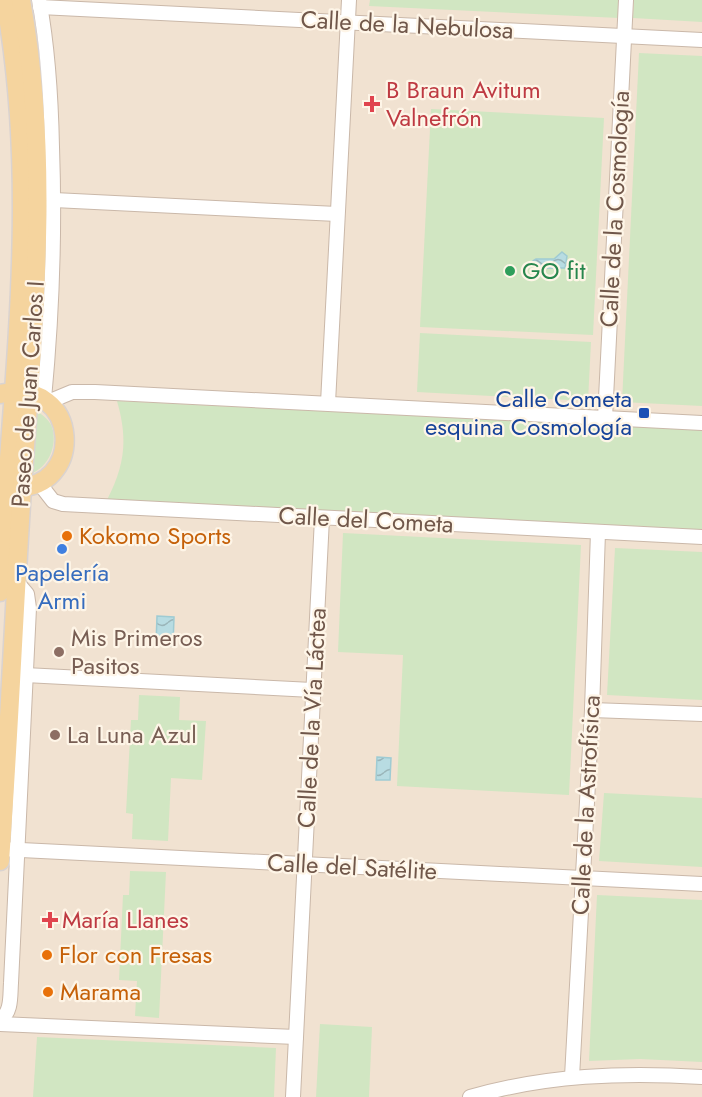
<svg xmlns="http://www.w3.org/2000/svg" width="702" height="1097" font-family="Jost,sans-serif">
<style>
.residential{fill:#f1e2d1}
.green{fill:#d1e6c2}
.water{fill:url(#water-waves);stroke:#9fcbd3;stroke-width:1.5}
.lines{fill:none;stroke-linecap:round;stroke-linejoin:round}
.minor-casing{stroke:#cab8a9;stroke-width:16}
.major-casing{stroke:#dad3d0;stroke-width:21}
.minor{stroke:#fff;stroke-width:14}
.major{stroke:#f5d49e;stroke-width:18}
.health-dot{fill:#e0444e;stroke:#fef5e7;stroke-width:2}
.leisure-dot{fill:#2e9e5b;stroke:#fef5e7;stroke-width:2}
.transit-dot{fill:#1a4fb4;stroke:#fef5e7;stroke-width:2}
.food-dot{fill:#e8710a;stroke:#fef5e7;stroke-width:2}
.shop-dot{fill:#3f7fe0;stroke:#fef5e7;stroke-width:2}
.education-dot{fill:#8d6e63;stroke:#fef5e7;stroke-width:2}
.labels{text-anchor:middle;stroke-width:4.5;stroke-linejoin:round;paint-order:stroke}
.street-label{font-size:24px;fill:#70574a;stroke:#fef5e7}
.health-label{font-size:24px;fill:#be3a42;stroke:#fef5e7;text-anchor:start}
.leisure-label{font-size:24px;fill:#27864d;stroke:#fef5e7;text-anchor:start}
.transit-label{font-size:24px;fill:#164399;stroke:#fef5e7;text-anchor:end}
.food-label{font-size:24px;fill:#c56008;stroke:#fef5e7;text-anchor:start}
.shop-label{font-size:24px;fill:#366cbe;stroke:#fef5e7}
.education-label{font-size:24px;fill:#785e54;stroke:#fef5e7;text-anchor:start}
</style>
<defs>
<pattern id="water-waves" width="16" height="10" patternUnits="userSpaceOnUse" patternTransform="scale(1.5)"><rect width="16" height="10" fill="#b8dce2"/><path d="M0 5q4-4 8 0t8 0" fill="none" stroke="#9ab5b9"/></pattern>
</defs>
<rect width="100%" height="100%" fill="#faf1e2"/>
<rect class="residential" x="0" y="0" width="702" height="1097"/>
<g class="green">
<path d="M370 0H620L619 18 369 6Z"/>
<path d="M634 0H702V22L633 18Z"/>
<path d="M639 53 702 56V406L622 402Z"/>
<path d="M431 109 604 118 593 335 420 327Z"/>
<path d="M420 333 591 342 588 401 417 392Z"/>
<path d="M117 401 702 430V530L107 500C125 465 128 439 117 401Z"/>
<path d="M36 410C42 415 49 419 52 427 58 446 48 468 30 474Z"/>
<path d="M343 533 581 545 569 795 397 786 403 655 338 652Z"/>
<path d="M615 548 702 552V700L607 695Z"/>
<path d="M139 695 180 697 179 720 206 721 202 780 171 778 168 841 132 839 133 814 126 813 131 720H138Z"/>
<path d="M604 793 702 798V867L599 861Z"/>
<path d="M130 871 166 872 159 1018 135 1016 137 981 119 980 123 895H129Z"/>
<path d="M597 895 702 900V1062L640 1059 589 1061Z"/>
<path d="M320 1024 372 1027 369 1097H316Z"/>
<path d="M37 1037 276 1048 274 1097H33Z"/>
</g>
<g class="water">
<path d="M562 252 567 256 565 268H536L532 264 531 262 536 259H554Z"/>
<path d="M157 616 174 617 173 646 156 645Z"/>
<path d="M377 757 391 758 390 780H376Z"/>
</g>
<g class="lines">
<g class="minor-casing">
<g id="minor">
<path d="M39 0C48 48 51 98 52 147 55 231 52 315 44 399"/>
<path d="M40 7 702 40"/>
<path d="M54 200 337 214"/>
<path d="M48 402 72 392H95L702 423"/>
<path d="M328 403 349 0"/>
<path d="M605 418 626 0"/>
<path d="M39 483 53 501 63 504 702 537"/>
<path d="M25 675 312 690"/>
<path d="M592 710 702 714"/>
<path d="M1 849 702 884"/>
<path d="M0 1020C12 1012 10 996 11 983L29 608 27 594 16 581"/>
<path d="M0 1024 296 1037"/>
<path d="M572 1077 592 710 598 532"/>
<path d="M293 1097 322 518"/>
<path d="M470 1097C546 1075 623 1072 702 1077"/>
</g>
</g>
<g class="major-casing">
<g id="major">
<path d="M0 394C82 376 86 493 12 487"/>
<path d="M0 592C10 396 41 196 5 0"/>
<path d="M0 861C9 737 14 613 22 489 33 326 51 162 21 0"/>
</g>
</g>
<use href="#minor" class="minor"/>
<use href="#major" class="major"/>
</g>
<g class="health-dot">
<path d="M369 95h6v6h6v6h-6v6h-6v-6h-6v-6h6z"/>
<path d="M47 911h6v6h6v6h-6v6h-6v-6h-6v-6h6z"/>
</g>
<circle class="leisure-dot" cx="510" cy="271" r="6"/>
<rect class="transit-dot" x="638" y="407" width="12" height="12" rx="3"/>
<g class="food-dot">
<circle cx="67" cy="536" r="6"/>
<circle cx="47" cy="955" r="6"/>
<circle cx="48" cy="992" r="6"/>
</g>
<circle class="shop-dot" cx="62" cy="549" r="6"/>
<g class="education-dot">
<circle cx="59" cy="652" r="6"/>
<circle cx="55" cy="735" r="6"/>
</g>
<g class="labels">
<g class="street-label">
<text transform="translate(407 25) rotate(3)" y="8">Calle de la Nebulosa</text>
<text transform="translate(615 209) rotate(-87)" y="8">Calle de la Cosmología</text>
<text transform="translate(28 394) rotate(-86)" y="8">Paseo de Juan Carlos I</text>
<text transform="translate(366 520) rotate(3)" y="8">Calle del Cometa</text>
<text transform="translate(312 718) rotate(-87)" y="8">Calle de la Vía Láctea</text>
<text transform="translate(586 805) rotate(-87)" y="8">Calle de la Astrofísica</text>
<text transform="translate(352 867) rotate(3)" y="8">Calle del Satélite</text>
</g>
<g class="health-label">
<text x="386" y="98">B Braun Avitum<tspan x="386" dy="28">Valnefrón</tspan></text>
<text x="62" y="928">María Llanes</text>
</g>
<g class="leisure-label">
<text x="522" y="279">GO fit</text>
</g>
<g class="transit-label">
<text x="632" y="407">Calle Cometa<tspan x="632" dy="28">esquina Cosmología</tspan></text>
</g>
<g class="food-label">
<text x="79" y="544">Kokomo Sports</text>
<text x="59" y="963">Flor con Fresas</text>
<text x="60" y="1000">Marama</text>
</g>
<g class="shop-label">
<text x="62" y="581">Papelería<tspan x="62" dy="28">Armi</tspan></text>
</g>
<g class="education-label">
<text x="71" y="646">Mis Primeros<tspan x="71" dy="28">Pasitos</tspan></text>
<text x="67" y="743">La Luna Azul</text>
</g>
</g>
</svg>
